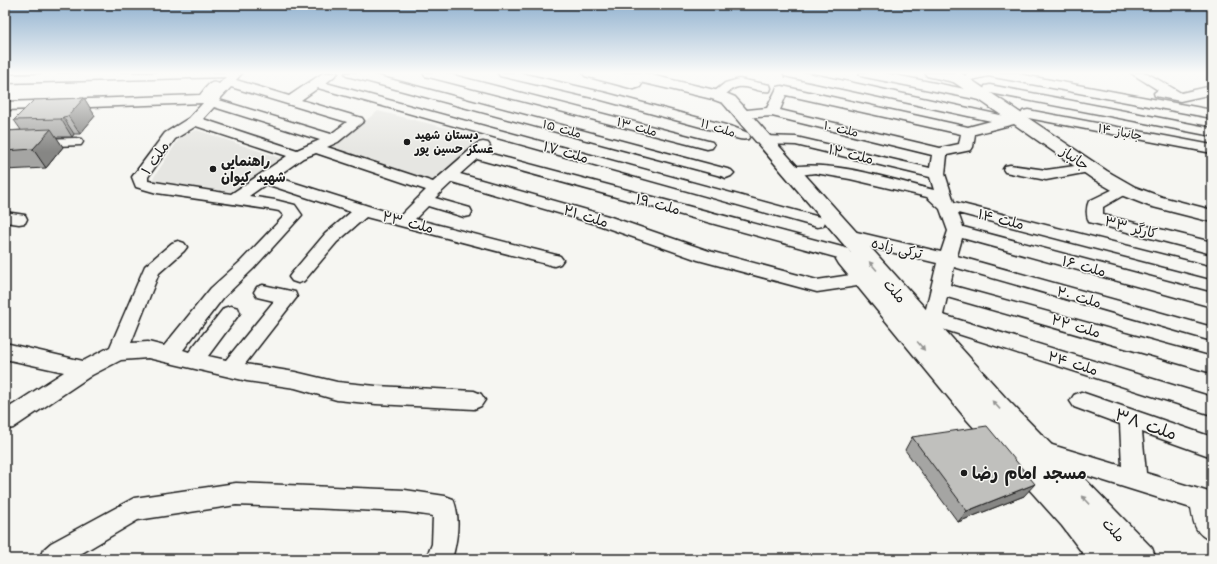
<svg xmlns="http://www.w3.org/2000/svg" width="1217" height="564" font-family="Kalam,'Playpen Sans Arabic',sans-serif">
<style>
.built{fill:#e6e6e2}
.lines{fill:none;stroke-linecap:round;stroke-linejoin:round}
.minor-casing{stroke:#1c1c1c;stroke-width:3}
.major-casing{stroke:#1c1c1c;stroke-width:3}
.minor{fill:#f6f6f2;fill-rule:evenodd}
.major{fill:#f6f6f2;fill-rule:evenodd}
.wall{fill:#a5a5a3;stroke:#1c1c1c}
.shaded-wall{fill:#868684;stroke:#1c1c1c}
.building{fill:#c0c0bd;stroke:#1c1c1c}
.oneway{fill:#949492}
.poi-dot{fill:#1c1c1c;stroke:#f6f6f2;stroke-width:1.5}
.labels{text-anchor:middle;stroke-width:3;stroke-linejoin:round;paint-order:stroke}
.far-street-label{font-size:12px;fill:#1c1c1c;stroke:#f6f6f2}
.far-poi-label{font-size:12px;font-weight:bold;fill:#1c1c1c;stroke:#f6f6f2;text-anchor:start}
.street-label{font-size:14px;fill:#1c1c1c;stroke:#f6f6f2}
.poi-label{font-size:14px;font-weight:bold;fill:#1c1c1c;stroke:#f6f6f2;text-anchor:start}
.near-street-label{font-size:17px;fill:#1c1c1c;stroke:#f6f6f2}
.near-poi-label{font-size:17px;font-weight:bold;fill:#1c1c1c;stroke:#f6f6f2;text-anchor:start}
</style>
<rect width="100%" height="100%" fill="#f6f6f2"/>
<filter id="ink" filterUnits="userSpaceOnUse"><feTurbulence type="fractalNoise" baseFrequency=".025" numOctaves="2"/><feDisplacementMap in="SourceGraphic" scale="8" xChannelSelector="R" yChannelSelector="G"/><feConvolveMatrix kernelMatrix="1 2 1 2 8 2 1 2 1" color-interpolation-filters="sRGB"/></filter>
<g filter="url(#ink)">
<g class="built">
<path d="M378 111 483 137 432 182 331 147Z"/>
<path d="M197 130 283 159 235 193 152 180 181 136Z"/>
</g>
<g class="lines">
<g class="minor-casing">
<g id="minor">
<path d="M88 73H242L236 80 289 96 323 73H338L326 83 823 218 825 222 823 226 817 227 318 88 301 100 362 118 364 121 338 142 327 147 433 182 478 143 483 142 488 143 490 146 484 152 842 247 848 249 851 253 848 257 842 259 477 159 460 174 608 216 709 251 817 280 864 273 870 275 873 279 870 283 864 285 817 292 698 260 596 224 452 182 435 198 470 208 472 212 470 216 464 217 428 206 415 219 560 256 563 260 560 264 554 266 366 217 337 242 304 281 298 283 292 281 289 277 292 273 325 234 351 212 266 184 249 196 275 200 295 205 302 215 253 269 223 298 183 350 189 352 224 308 231 306 238 308 240 313 208 356 226 360 274 301 257 297 254 292 257 287 263 285 295 292 297 297 245 364 295 372 337 382 376 386 474 391 481 394 485 400 481 406 474 409 376 404 337 400 295 388 247 381 148 358 121 360 92 375 13 428 5 430V410L64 372 5 359V343L83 361 110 347 145 266 172 243 178 241 184 243 187 247 184 251 159 273 131 343 148 342 164 346 211 288 241 261 284 216 279 211 274 210 157 193 136 187 132 177 165 133 189 118 203 103 5 110V102L200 95C206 88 210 79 219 84L226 77 5 83V75ZM231 87 347 122 331 134 219 100ZM214 107 320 140 297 150 203 119ZM196 126 287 156 231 194 148 181V177L175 139ZM316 153 426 190 400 216 276 177 303 158Z"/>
<path d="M345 73H367L731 170 734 173 731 176 726 178 721 176 347 76Z"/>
<path d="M423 73H445L712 142 714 145 712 148 707 149 425 76Z"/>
<path d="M498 73H521L606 93 733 127 748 133 750 136 748 139C739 141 731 136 723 133L598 99 500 76Z"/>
<path d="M783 73H808L1014 118 1016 121 1014 124 975 134 973 147 971 150 947 155 945 174 954 202 1212 267V279L958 213 963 227 1212 293V307L962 238 957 256 1212 327V341L954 267 950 285 1212 357V373L947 297 943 315 1212 397V415L933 326 921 327 914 325 911 320 914 315 925 313 937 263 848 242 842 240 840 236 842 232 848 230 941 252 948 231 940 209 927 197 850 179 815 173 792 176 787 174 784 171 787 168C827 158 894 180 934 190L930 177 796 145 764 144 759 143 757 140 759 137 764 136 796 137 930 168 932 155 772 116 742 118 737 117 735 114 737 111 767 108 776 90 777 87 782 86 968 127 991 121 789 77 785 76ZM786 95 961 134 959 144 940 148 780 110Z"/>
<path d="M859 73H885L990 94 992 97 990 100 985 101 865 77 861 76Z"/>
<path d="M925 73H949L962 76 964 79 962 82 958 83 927 76Z"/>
<path d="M967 73H1013L1212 110V118L988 76 971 80 967 79 965 76Z"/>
<path d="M1131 73H1147L1181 93 1212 86V94L1180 101 1155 96 1154 93 1158 90Z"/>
<path d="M739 79 770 85 771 88 770 91C759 93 749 85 738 87 727 89 724 101 712 98L710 95 725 83Z"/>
<path d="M990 85 1212 128V136L985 92 984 89 985 86Z"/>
<path d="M1028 110 1212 145V153L1023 117 1021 114 1023 111Z"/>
<path d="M76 138 81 139 83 142 81 145 5 148V140Z"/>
<path d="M1089 164 1094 165 1096 168 1094 171 1046 180 1010 173 1005 172 1003 169 1005 166 1010 165 1046 170Z"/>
<path d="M1124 184 1129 186 1132 189 1129 192 1103 207V215L1212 242V254L1089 222C1086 216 1086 207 1089 201Z"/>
<path d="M5 212 25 215 27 219 25 223 19 224 5 222Z"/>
<path d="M1081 392 1212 437V457L1142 432 1146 473 1212 493V541C1195 534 1194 525 1191 508L1034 459 1031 452 1034 445 1042 442 1122 466 1120 424 1074 407 1070 401 1074 395Z"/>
<path d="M236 483 405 490 445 496 453 499C461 517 457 541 452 559H426L432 544 433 516 405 512 236 505 138 520 72 559H39L43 550 51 543 134 498Z"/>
</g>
</g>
<g class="major-casing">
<g id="major">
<path d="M583 73H643L723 92 735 97 1005 397 1152 548 1156 559H1087L1062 526 967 420 839 264 836 259 839 254 847 252 851 253 723 103 712 99 640 82 642 84 640 87 634 89 585 76Z"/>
<path d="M943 73H961L1107 171 1135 187 1162 197 1212 210V222L1149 206 1121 195 1093 179 945 76Z"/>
</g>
</g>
<use href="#minor" class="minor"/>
<use href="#major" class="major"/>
</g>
<g class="wall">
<path d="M84 98 95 116 80 134H74L72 137H56L63 147 46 168 5 170V131L21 130 14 120Z"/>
<path d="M912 437 1024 496 958 522 905 450Z"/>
</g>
<g class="shaded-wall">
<path d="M84 98 95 116 80 134 68 116Z"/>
<path d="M63 117 74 134 72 137 61 119Z"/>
<path d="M51 129 63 147 46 168 33 149Z"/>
<path d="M1035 484 1024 496 958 522 967 511Z"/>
</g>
<g class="building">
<path d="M84 98 68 116 63 117 61 119 14 120 34 100Z"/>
<path d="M51 129 33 149 5 151V131Z"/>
<path d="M987 426 1035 484 967 511 912 437Z"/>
</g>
<defs><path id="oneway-solid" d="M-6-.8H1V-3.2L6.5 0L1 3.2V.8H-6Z"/></defs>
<g class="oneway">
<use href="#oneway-solid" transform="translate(873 266) rotate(-131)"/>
<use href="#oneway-solid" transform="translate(921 346) rotate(50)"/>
<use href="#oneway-solid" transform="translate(996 405) rotate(-133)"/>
<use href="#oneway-solid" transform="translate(1086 500) rotate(-133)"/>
</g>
</g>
<linearGradient id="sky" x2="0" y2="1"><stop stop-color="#90b1cf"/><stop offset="0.48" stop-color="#fbfbf9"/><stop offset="1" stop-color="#fbfbf9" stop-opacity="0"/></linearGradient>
<rect width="1217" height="152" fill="url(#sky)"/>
<g class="poi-dot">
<circle cx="407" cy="142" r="4"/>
<circle cx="213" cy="169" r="4"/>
<circle cx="964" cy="473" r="4"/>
</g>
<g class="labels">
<g class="far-street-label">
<text transform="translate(637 127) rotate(15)" y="4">ملت ۱۳</text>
<text transform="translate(718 128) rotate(17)" y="4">ملت ۱۱</text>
<text transform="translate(562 129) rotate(15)" y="4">ملت ۱۵</text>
<text transform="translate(841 129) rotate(13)" y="4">ملت ۱۰</text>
<text transform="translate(1120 132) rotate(11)" y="4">جانباز ۱۴</text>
</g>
<g class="far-poi-label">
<text x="415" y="139">دبستان شهید<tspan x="415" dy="14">عسکر حسین پور</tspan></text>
</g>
<g class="street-label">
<text transform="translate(566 152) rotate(16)" y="5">ملت ۱۷</text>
<text transform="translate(851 154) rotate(13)" y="5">ملت ۱۲</text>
<text transform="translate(155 158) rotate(-55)" y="5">ملت ۱</text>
<text transform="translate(1075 158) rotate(34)" y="5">جانباز</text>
<text transform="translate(658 204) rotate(15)" y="5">ملت ۱۹</text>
<text transform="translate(586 216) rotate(17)" y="5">ملت ۲۱</text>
<text transform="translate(1001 219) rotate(14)" y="5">ملت ۱۴</text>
<text transform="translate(408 222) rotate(14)" y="5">ملت ۲۳</text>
<text transform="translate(1131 227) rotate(14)" y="5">کارگر ۳۳</text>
<text transform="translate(897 248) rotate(13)" y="5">ترکی زاده</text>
<text transform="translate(1084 266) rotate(15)" y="5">ملت ۱۶</text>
<text transform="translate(895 291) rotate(49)" y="5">ملت</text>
<text transform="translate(1079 297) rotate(16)" y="5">ملت ۲۰</text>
<text transform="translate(1076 326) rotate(16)" y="5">ملت ۲۲</text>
<text transform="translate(1073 363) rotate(17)" y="5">ملت ۲۴</text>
<text transform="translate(1114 530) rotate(47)" y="5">ملت</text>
</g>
<g class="poi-label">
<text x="221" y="166">راهنمایی<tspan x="221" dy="16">شهید کیوان</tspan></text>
</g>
<g class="near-street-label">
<text transform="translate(1146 424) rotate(19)" y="6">ملت ۳۸</text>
</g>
<g class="near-poi-label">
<text x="972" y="479">مسجد امام رضا</text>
</g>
</g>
<rect width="1217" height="564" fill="none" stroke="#f6f6f2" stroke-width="20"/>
<rect x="10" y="10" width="1197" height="544" fill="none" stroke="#1c1c1c" stroke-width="1.5" filter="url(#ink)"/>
</svg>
